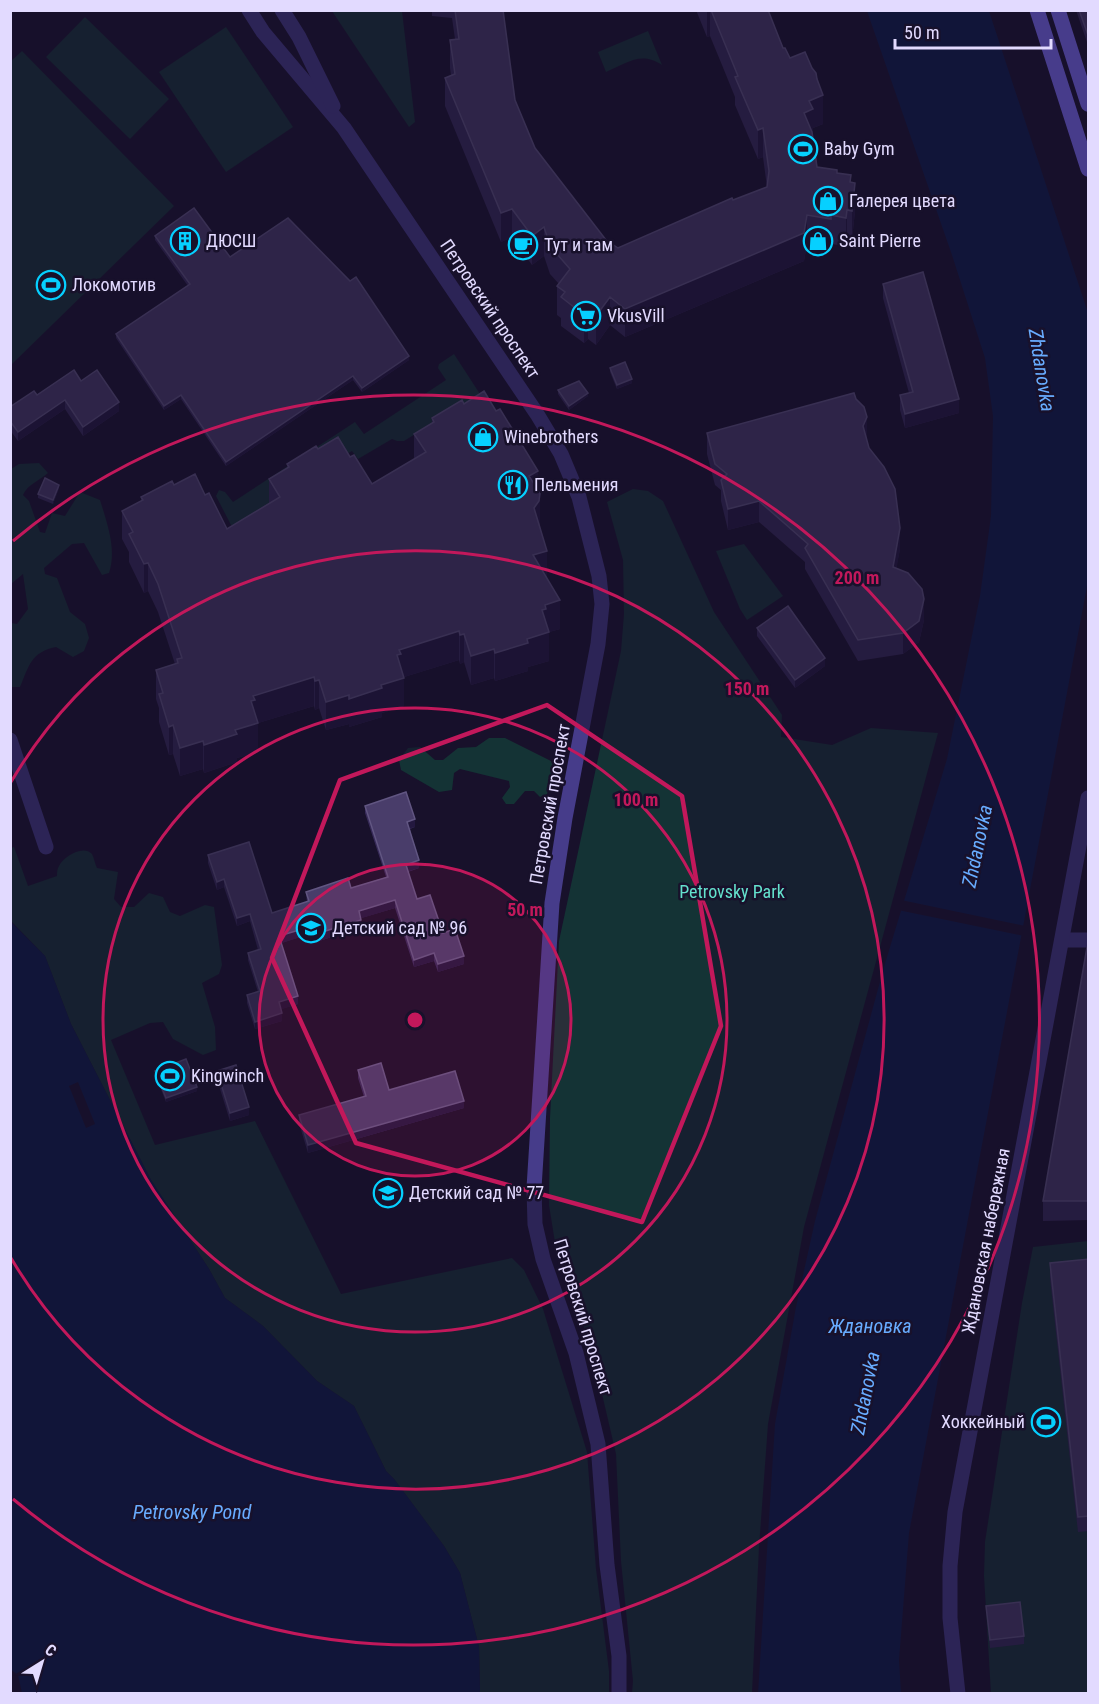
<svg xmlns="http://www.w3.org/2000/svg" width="1099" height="1704" font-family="'Roboto Condensed',sans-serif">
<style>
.green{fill:#143335}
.water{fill:#0b1c4a}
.pier{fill:#18112b}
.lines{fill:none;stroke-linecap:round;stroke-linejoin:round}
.minor{stroke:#463c8a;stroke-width:15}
.tertiary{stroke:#463c8a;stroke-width:15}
.secondary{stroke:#8271ff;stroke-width:15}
.wall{fill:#372a59}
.shaded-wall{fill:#23183f}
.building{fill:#493d6a;stroke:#615682;stroke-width:1.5}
.marked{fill:none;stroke:#c2185b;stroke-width:4.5;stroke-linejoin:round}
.ring{fill:none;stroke:#c2185b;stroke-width:3}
.labels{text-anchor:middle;stroke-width:5;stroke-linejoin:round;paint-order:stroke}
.poi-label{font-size:18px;fill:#e2daff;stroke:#18112b;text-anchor:start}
.street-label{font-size:18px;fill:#e2daff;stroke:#18112b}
.park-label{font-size:18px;fill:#64e1cd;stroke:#18112b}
.water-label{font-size:20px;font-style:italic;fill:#68acff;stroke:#18112b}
.centre{fill:#c2185b;stroke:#18112b;stroke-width:3}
.ring-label{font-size:18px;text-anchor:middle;font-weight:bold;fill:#c2185b;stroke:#18112b;stroke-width:5;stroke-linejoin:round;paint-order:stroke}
</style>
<rect width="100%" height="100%" fill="#18112b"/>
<g class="green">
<path d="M332 11H402L415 122 409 127Z"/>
<path d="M85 17 169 99 130 139 46 57Z"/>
<path d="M226 27 293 127 226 172 159 72Z"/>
<path d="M648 31 662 65C640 51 628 63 606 72L598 52Z"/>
<path d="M22 51 174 206 11 365 10 62Z"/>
<path d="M454 354 480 394 404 441H397L392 439 358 459 352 451 285 491 287 496 236 526 231 525 216 496 219 490 225 492 233 502 355 422 364 434 446 380 438 368 439 364Z"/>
<path d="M39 463 48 473C40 480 27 485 23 495L29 501 40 532 45 533 52 513 65 516 80 492 100 500C107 523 117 549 109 573L102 575 84 543 72 544 44 568 45 574 57 578 70 612 85 624 89 638 84 651 73 657 56 647C31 652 29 666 20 687H11V623L17 624 28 609 23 574 11 584V469L19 464Z"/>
<path d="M633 489 648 491 663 501 714 612 782 715 781 737 832 745 871 728 938 733 804 1227 768 1424 759 1547 752 1693H632L633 1681 621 1561 616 1454 599 1381 580 1314 557 1255 549 1205 550 1118 559 941 621 651 624 614 623 560 607 502Z"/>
<path d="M744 544 783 596 747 620 740 609 716 551Z"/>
<path d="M489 738H505L551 761 555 768 547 794 540 797 534 791H525L514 804H506L502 798 510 787 509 781 460 769 454 773 452 790 439 792 401 770 399 760 408 748 420 747 435 760H443L458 748 476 747Z"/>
<path d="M14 847 28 886 57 876C57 873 57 869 59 866 63 857 83 844 92 854 94 858 95 864 97 868L118 872 114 899 121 907H134L149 893 163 897 170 912 180 916 205 905 214 907 222 965 219 974 202 983 215 1027 216 1050 203 1055 173 1039 163 1022 150 1023 111 1040 155 1145 255 1121 341 1294 512 1258 524 1270 543 1309 587 1452 596 1569 609 1671V1693H480L479 1647 460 1573 444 1546 394 1479 386 1471 354 1406 317 1381 263 1326 225 1298 209 1269 151 1180 71 1024 45 956 11 921V848Z"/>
<path d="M1088 1241V1693L991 1694 984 1576 985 1542 1022 1303 1033 1247Z"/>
</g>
<g class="water">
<path d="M867 11H989L1088 313V581L909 1533 899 1660 901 1693 758 1694 775 1424 796 1307 815 1221 884 967 947 759 980 596 991 516 993 416 985 358 952 255Z"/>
<path d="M10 921 45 956 71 1024 151 1180 209 1269 225 1298 263 1326 317 1381 354 1406 386 1471 394 1479 444 1546 460 1573 479 1647 480 1693H22L18 1675 10 1669Z"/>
</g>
<g class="pier">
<path d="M901 900 1025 926 1024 936 898 910Z"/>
<path d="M78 1082 95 1124 86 1128 69 1086Z"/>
</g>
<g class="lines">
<g class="minor">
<path d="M10 740 46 847"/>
<path d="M1062 940H1088"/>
<path d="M958 1694 950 1618V1566L955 1512 1088 798"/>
</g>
<g class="tertiary">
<path d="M249 10 263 32 344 128 537 414 561 454 579 497 599 576 602 604 598 644 565 818 552 903 534 1188 535 1224 543 1259 576 1353 598 1444 607 1565 619 1656V1694"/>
<path d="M282 10 299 37 333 106"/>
</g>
<g class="secondary">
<path d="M1037 10 1088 169"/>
<path d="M1058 10 1088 104"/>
</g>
</g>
<g class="wall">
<path d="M432 10H503L515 100 535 148 606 240 618 248 767 187 763 157 758 159 735 105V97L722 65 710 36 707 37 696 10H768L783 48 790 58 817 79 823 124 813 128V135L817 167 837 173 851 182 855 211 852 239 847 238 846 246 831 244V247L807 244 804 261 625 337 610 325 596 345 588 339 584 343 561 326V318L557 315V286L559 284 550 274 544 256 532 265 512 237 501 242 445 106V78L451 75 450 68V40L455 39 452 18 432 16Z"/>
<path d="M1076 10H1089V48Z"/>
<path d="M155 236 230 257 409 360 362 392 353 380 226 466 181 399 164 410 116 338V334L188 286 155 240Z"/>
<path d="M883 284 959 413 905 428 900 410V395L909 393 883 298Z"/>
<path d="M610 368 632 383 617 389 610 372Z"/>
<path d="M81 381 119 411 83 436 65 409 18 441 10 430V407L37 395Z"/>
<path d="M558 390 588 396 569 410 558 394Z"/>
<path d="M464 404 538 490 540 526 547 579 560 629 549 632V661L528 667V671L495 681 494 678 471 685 464 662 460 664 459 660 404 677V706L382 713V717L349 727V724L326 730 319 708 315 710 314 706 258 723V752L237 758V762L204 773 203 769 180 776 173 754 169 755 159 722V708L156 699V670L175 664 158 612 148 591 144 593 129 562V552L122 539V511L141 501V497L174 485 205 495 227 529 269 503V479L287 468V464L318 449 350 457 372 484 414 459V434L432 423V418Z"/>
<path d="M707 433 866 439 900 549 896 568 924 620 919 642 903 654 858 661 805 569V562L759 522 728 530 721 501V490L715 485 707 454Z"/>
<path d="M59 488 53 504 38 498V494Z"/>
<path d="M757 628 825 666 795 688 757 636Z"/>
<path d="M365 806 415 827 410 829 419 868 408 872 417 899 464 964 438 972 434 961 414 967 395 908 361 918V928L319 941 316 932 281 943 298 1004 281 1009 282 1021 255 1029 247 1003V995L258 992 248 960V953L258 950 250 921 237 926 224 887 217 890 208 863V855L272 913 307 902 306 892 351 888 386 877 365 813Z"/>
<path d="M1089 946V1220L1043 1221V1201Z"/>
<path d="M358 1070 389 1090 464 1108 308 1153 299 1123V1115L364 1097 358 1078Z"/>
<path d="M155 1071 197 1091 166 1102 155 1074Z"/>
<path d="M217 1071 249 1115 230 1121 217 1079Z"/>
<path d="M1089 1259V1531L1078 1532 1050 1278V1263Z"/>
<path d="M986 1606 1024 1636V1644L990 1648Z"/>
</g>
<g class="shaded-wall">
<path d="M707 10H710V36L707 37Z"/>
<path d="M823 95V124L813 128V138L804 113 809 101Z"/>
<path d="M763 128V157L758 159V130Z"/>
<path d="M855 183V211L852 239V211Z"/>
<path d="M512 209V237L501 242V213Z"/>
<path d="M847 210V238L846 246V218Z"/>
<path d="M807 215V244L804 261 625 337V309Z"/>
<path d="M544 227V256L532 265V236Z"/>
<path d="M610 297V325L596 345V316Z"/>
<path d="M588 310V339L584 343V315Z"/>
<path d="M409 356V360L362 392V388Z"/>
<path d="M353 376V380L226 466V462Z"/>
<path d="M632 379V383L617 389V385Z"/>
<path d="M588 393V396L569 410V406Z"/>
<path d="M181 395V399L164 410V406Z"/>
<path d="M959 399V413L905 428V414Z"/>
<path d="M65 400V409L18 441V432Z"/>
<path d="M119 402V411L83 436V427Z"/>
<path d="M867 417V438L863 426Z"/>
<path d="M538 471V499L529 476Z"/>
<path d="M59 485V488L53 504V500Z"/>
<path d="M540 493V521L539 530 534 508Z"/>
<path d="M759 501V522L728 530V509Z"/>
<path d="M900 528V549L893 588V567Z"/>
<path d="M547 551V579L533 555Z"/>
<path d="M148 563V591L144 593V564Z"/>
<path d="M924 599V620L919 642 903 654V633Z"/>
<path d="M560 600V629L546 633 549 632V661L528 667V671L495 681V653L527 639 545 605Z"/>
<path d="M459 631V660L401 678H404V706L382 713V717L349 727V699L381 685 399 650Z"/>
<path d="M464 634V662L460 664V635Z"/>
<path d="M494 649V678L471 685V656Z"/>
<path d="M825 658V666L795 688V680Z"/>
<path d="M314 677V706L255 724 258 723V752L237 758V762L204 773V745L235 730 253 696Z"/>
<path d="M319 680V708L315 710V681Z"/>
<path d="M349 695V724L326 730V702Z"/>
<path d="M173 725V754L169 755V727Z"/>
<path d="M203 741V769L180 776V748Z"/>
<path d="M415 819V827L407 829V822Z"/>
<path d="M419 860V868L406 872V865Z"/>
<path d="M224 879V887L217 890V882Z"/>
<path d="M395 900V908L359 919V911Z"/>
<path d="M250 914V921L237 926V918Z"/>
<path d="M361 920V928L319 941V933Z"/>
<path d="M316 925V932L279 944V936Z"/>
<path d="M434 953V961L414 967V960Z"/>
<path d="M464 956V964L438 972V964Z"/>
<path d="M298 996V1004L279 1010V1002Z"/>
<path d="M282 1013V1021L255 1029V1022Z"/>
<path d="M197 1087V1091L166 1102V1098Z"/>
<path d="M464 1101V1108L308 1153V1145Z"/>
<path d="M249 1107V1115L230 1121V1113Z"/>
</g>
<g class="building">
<path d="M455 10H503L515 100 535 148 606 240 618 248 732 198 733 200 767 187 769 171 763 128 758 130 735 77 738 76 711 10H768L783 48H785L790 58 805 52 812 68 816 73 817 79 823 95 809 101 813 109 804 113 812 132 817 167 837 170V173L851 175 850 182 855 183 852 211 847 210 846 218 831 215V219L807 215 804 233 625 309 610 297 596 316 588 310 584 315 561 297 565 292 557 286 570 269 550 246 544 227 532 236 512 209 501 213 445 78 455 74 450 40 459 39Z"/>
<path d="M1079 10H1089V38Z"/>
<path d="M194 208 230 257 288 218 350 281 356 277 409 356 362 388 353 376 226 462 181 395 164 406 116 334 190 284 155 236Z"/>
<path d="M923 272 959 399 905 414 900 395 913 392 883 284Z"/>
<path d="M625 362 632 379 617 385 610 368Z"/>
<path d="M74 370 81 381 97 370 119 402 83 427 65 400 18 432 10 421V407L34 391 37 395Z"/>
<path d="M579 381 588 393 569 406 558 390Z"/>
<path d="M484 391 496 411 500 409 538 471 529 476 540 493 539 501 534 508 547 551 533 555 560 600 545 605 546 609 542 610 549 632 527 639 528 643 495 653 494 649 471 656 464 634 460 635 459 631 399 650 401 654 397 655 404 678 381 685 382 688 349 699V695L326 702 319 680 315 681 314 677 253 696 255 700 251 701 258 723 235 730 237 734 204 745 203 741 180 748 173 725 169 727 159 694 163 693 156 670 178 663 177 659 182 658 158 584 148 563 144 564 129 534 133 532 122 511 143 500 141 497 172 481 174 485 195 474 205 495 209 493 227 529 280 497 269 479 289 467 287 464 316 446 318 449 338 437 350 457 354 455 372 484 426 452 414 434 434 422 432 418 462 400 464 404Z"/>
<path d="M854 393 856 399 864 407 867 417 863 426 869 448 884 467 895 489 900 528 893 567 908 573 922 589 924 599 919 621 903 633 858 640 805 548 808 544 759 501 728 509 721 480 727 474 715 464 707 433Z"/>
<path d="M45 478 59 485 53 500 38 494Z"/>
<path d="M788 606 825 658 795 680 757 628Z"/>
<path d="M406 792 415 819 407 822 419 860 406 865 417 899 430 895 443 933 455 929 464 956 438 964 434 953 414 960 395 900 359 911 361 920 319 933 316 925 279 936 298 996 279 1002 282 1013 255 1022 247 995 260 991 248 953 261 949 250 914 237 918 224 879 217 882 208 855 249 842 272 913 309 901 306 892 348 878 351 888 388 877 365 806Z"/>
<path d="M1089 946V1201H1043L1087 947Z"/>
<path d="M186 1059 197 1087 166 1098 155 1071Z"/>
<path d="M381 1063 389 1090 455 1071 464 1101 308 1145 299 1115 366 1096 358 1070Z"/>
<path d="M236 1065 249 1107 230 1113 217 1071Z"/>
<path d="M1089 1259V1516L1078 1517 1050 1263Z"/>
<path d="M1020 1602 1024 1636 990 1640 986 1606Z"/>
</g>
<path d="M0 0H1099V1704H0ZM547 705 682 796 721 1026 642 1222 356 1143 272 958 340 780Z" fill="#18112b" fill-opacity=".55" fill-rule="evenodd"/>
<path class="marked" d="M547 705 682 796 721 1026 642 1222 356 1143 272 958 340 780Z"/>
<circle cx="415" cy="1020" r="156" fill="#c2185b" fill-opacity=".12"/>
<g class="ring">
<circle cx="415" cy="1020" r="156"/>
<circle cx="415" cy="1020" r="312"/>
<path d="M11 782A469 469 0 1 1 11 1258"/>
<path d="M13 541A625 625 0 1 1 13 1499"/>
</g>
<defs>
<g id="stadium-ring" transform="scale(1.5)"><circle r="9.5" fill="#18112b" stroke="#06d0ff" stroke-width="1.5"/><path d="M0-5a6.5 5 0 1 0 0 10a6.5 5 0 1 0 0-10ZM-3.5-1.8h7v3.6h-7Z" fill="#06d0ff"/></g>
<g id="shop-ring" transform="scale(1.5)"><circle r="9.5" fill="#18112b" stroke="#06d0ff" stroke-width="1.5"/><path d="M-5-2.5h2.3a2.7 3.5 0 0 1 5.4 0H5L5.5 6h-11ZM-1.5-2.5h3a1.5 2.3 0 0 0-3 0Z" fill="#06d0ff"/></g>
<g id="building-ring" transform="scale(1.5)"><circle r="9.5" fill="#18112b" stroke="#06d0ff" stroke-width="1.5"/><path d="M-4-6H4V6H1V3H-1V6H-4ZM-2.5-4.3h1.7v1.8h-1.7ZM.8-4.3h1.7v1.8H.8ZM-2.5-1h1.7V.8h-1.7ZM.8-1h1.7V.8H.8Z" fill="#06d0ff"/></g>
<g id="cafe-ring" transform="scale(1.5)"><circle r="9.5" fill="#18112b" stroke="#06d0ff" stroke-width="1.5"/><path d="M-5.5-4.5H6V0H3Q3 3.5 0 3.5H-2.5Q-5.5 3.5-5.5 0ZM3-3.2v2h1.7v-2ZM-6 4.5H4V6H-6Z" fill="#06d0ff"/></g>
<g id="supermarket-ring" transform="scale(1.5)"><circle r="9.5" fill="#18112b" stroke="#06d0ff" stroke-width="1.5"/><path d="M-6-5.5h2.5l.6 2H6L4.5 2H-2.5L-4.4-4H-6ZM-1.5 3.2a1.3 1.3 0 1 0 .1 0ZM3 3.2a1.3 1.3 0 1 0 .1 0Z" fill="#06d0ff"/></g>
<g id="restaurant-ring" transform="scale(1.5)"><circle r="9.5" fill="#18112b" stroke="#06d0ff" stroke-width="1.5"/><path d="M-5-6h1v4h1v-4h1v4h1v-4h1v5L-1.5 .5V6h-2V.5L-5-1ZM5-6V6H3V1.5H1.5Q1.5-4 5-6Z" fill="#06d0ff"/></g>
<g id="school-ring" transform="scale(1.5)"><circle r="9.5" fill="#18112b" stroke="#06d0ff" stroke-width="1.5"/><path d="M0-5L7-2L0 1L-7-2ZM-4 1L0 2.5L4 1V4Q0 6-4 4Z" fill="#06d0ff"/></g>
</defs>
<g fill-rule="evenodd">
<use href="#stadium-ring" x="803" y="149"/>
<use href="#shop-ring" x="828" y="201"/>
<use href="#building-ring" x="185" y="241"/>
<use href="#shop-ring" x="818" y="241"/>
<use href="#cafe-ring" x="523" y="245"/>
<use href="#stadium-ring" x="51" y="285"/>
<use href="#supermarket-ring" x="586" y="316"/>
<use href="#shop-ring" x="483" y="437"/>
<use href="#restaurant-ring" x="513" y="485"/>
<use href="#school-ring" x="311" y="928"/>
<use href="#stadium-ring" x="170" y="1076"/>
<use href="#school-ring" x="388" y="1193"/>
<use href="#stadium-ring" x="1046" y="1422"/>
</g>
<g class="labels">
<g class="poi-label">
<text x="824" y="155">Baby Gym</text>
<text x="849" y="207">Галерея цвета</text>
<text x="206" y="247">ДЮСШ</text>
<text x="839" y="247">Saint Pierre</text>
<text x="544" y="251">Тут и там</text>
<text x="72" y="291">Локомотив</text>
<text x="607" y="322">VkusVill</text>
<text x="504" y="443">Winebrothers</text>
<text x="534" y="491">Пельмения</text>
<text x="332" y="934">Детский сад № 96</text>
<text x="191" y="1082">Kingwinch</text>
<text x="409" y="1199">Детский сад № 77</text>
<text x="1025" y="1428" text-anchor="end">Хоккейный</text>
</g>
<g class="street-label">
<text transform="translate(490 309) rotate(56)" y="6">Петровский проспект</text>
<text transform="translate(550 804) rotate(-80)" y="6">Петровский проспект</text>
<text transform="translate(986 1241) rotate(-79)" y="6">Ждановская набережная</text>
<text transform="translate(583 1317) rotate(73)" y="6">Петровский проспект</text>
</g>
<g class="park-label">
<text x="732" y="898">Petrovsky Park</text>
</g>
<g class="water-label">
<text transform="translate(1042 370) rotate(81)" y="7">Zhdanovka</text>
<text transform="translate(977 846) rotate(-78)" y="7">Zhdanovka</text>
<text x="870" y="1333">Ждановка</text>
<text transform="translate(865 1393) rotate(-79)" y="7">Zhdanovka</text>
<text x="192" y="1519">Petrovsky Pond</text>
</g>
</g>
<circle cx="415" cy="1020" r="9" class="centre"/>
<g class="ring-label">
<text x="857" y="584">200 m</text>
<text x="747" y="695">150 m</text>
<text x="636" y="806">100 m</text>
<text x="525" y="916">50 m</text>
</g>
<rect width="1099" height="1704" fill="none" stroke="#e2daff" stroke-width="24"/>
<g transform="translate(42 1662) rotate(37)" stroke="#18112b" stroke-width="4.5" paint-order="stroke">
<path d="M0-4.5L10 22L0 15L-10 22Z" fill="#e2daff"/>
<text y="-9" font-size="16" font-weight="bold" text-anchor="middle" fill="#e2daff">С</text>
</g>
<path d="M895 39v9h156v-9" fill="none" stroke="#e2daff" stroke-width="3"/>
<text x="904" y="39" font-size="18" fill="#e2daff" stroke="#18112b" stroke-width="4.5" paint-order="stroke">50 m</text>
</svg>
